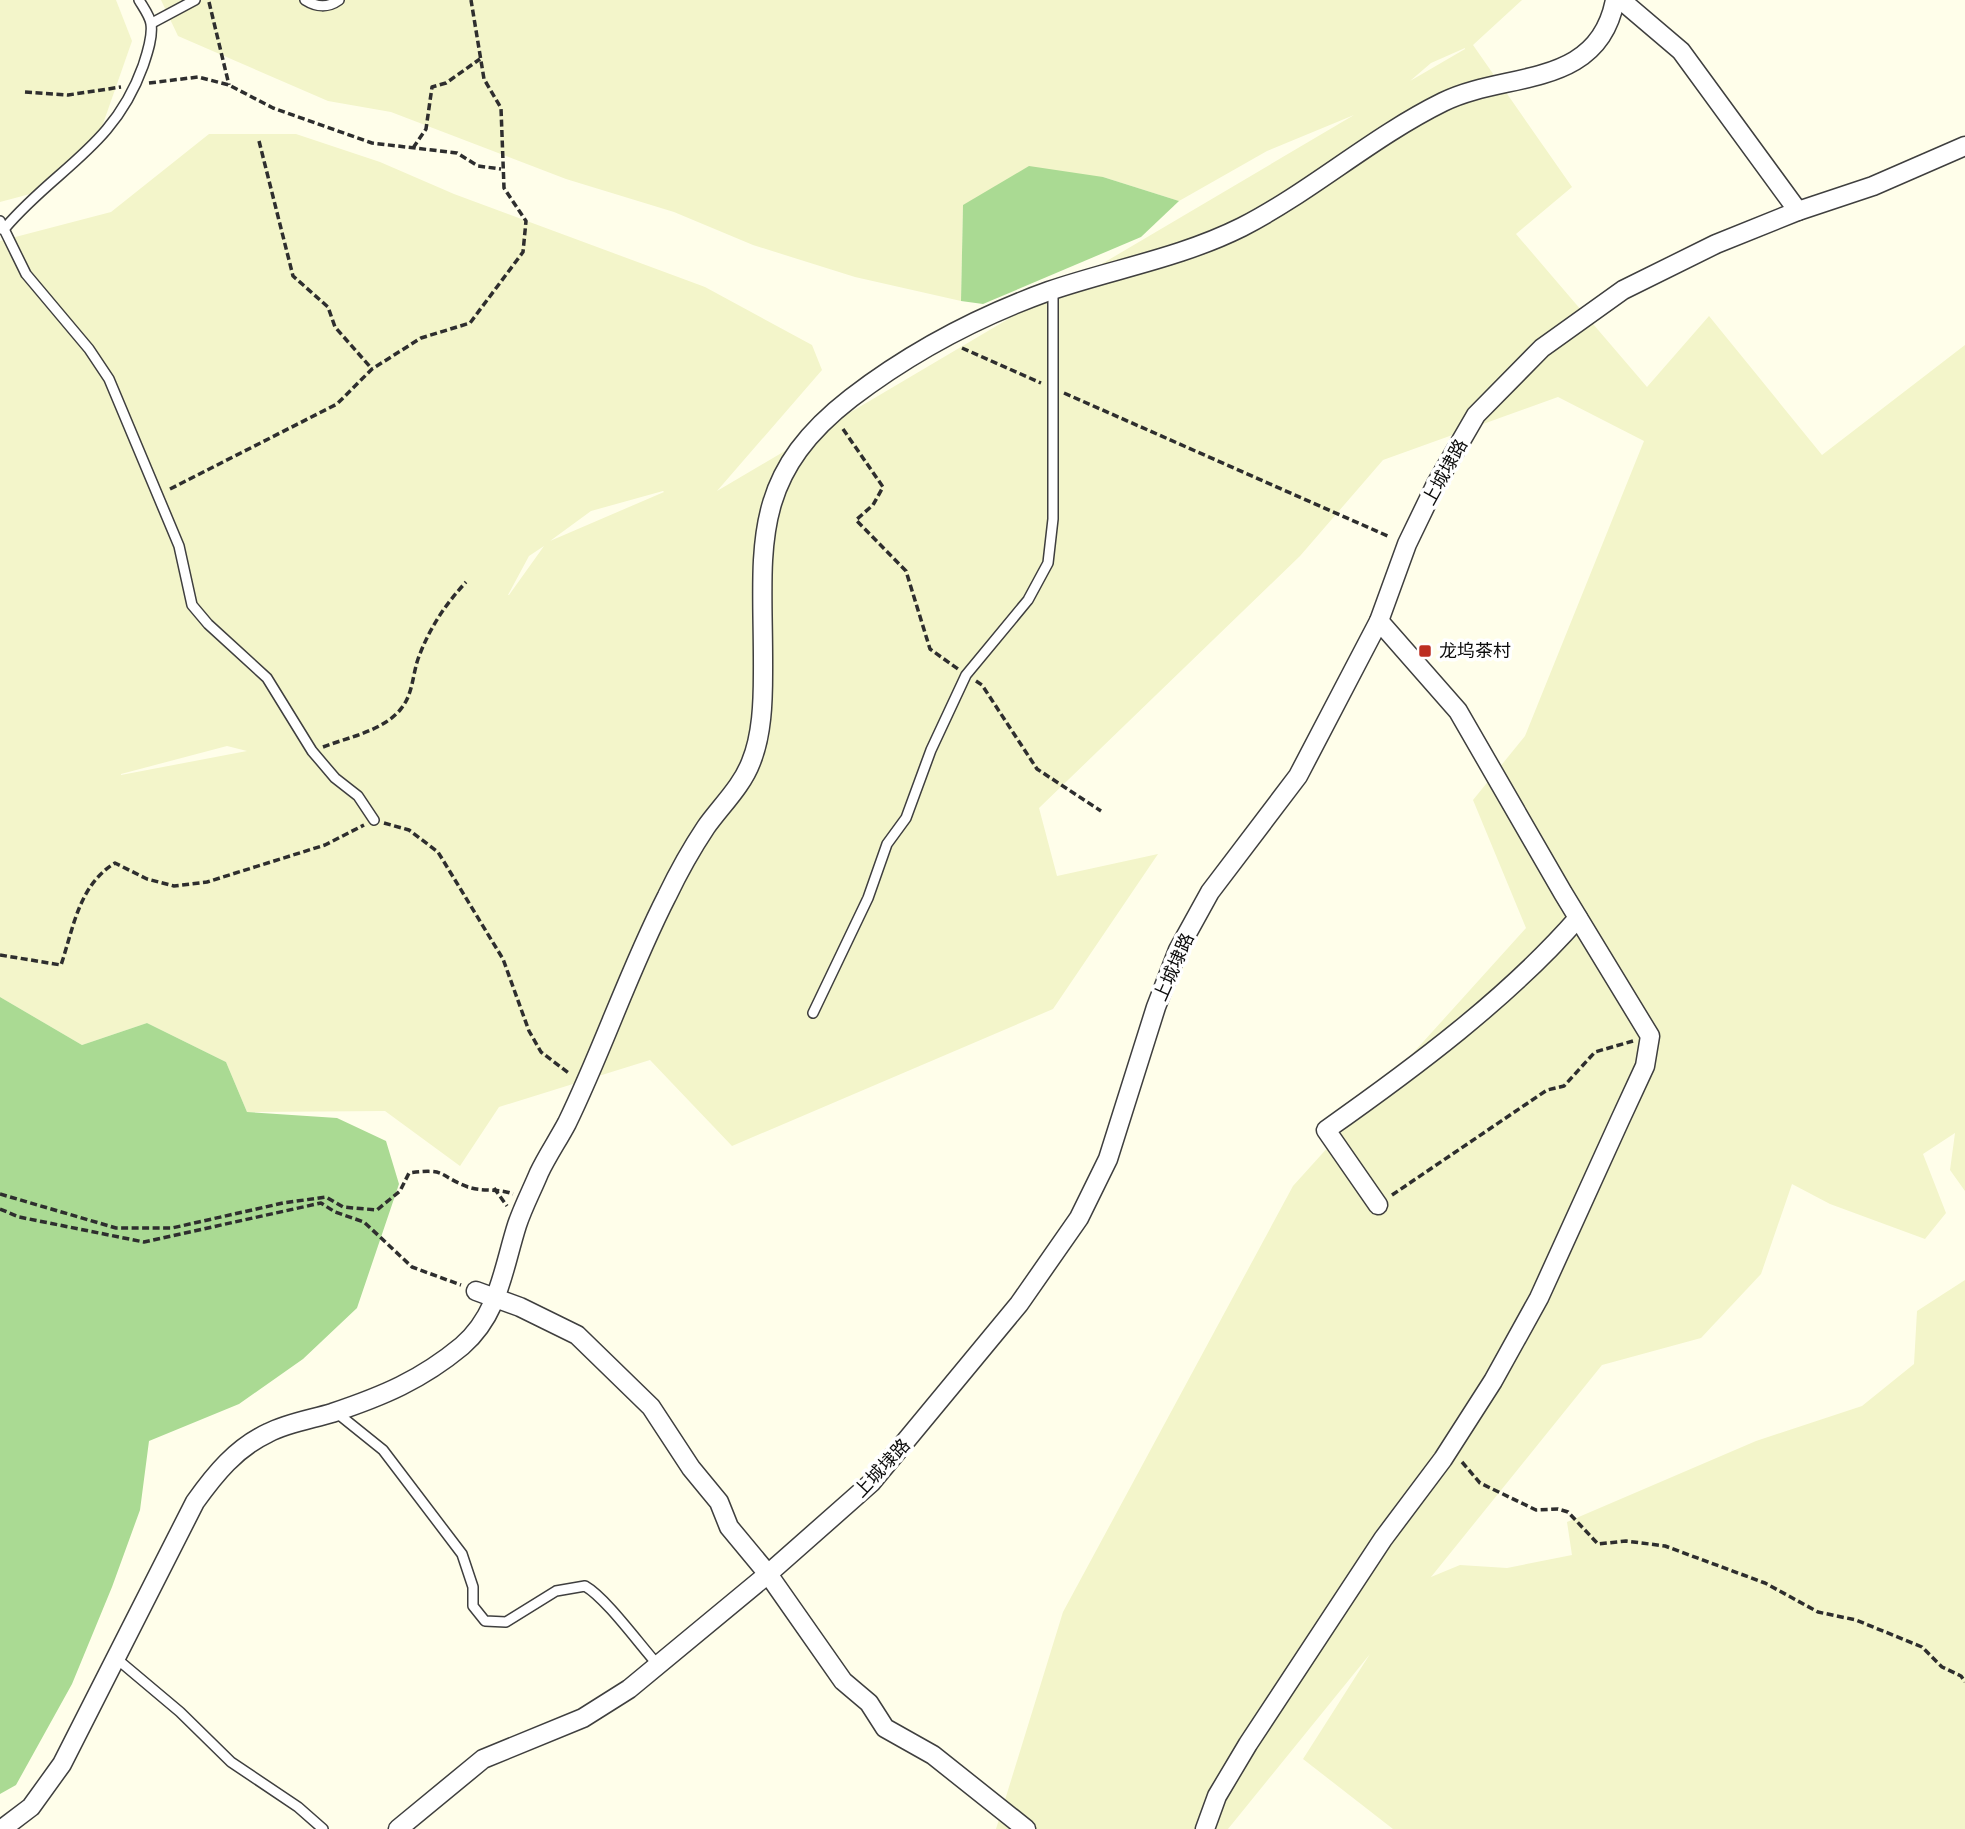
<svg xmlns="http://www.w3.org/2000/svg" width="1965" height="1829" font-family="Georgia,'Noto Sans SC',serif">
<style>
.farmland{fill:#f3f5ca;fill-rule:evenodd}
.forest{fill:#aada93}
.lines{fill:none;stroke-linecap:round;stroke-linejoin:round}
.service-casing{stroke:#3f3f3f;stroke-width:12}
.minor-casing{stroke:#3f3f3f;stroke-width:21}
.path{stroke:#2e2e2e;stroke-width:3.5;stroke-dasharray:7 3.5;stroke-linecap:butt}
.service{stroke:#fff;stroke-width:9}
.minor{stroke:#fff;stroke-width:18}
.poi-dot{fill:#bd2f22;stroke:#fff;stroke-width:2.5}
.labels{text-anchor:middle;stroke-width:7;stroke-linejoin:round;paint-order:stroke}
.street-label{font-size:18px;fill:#0c0c0c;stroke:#fff}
.poi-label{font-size:18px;fill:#0c0c0c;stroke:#fff;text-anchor:start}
</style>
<rect width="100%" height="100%" fill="#fffeea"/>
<g class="farmland">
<path d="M0 0H116L132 41 97 141 30 194 0 202Z"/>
<path d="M161 0H1522L1473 45 1572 187 1516 234 1647 387 1709 316 1822 455 1965 345V1191L1950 1170 1955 1133 1923 1154 1946 1213 1925 1239 1830 1204 1792 1184 1761 1274 1701 1338 1602 1365 1431 1577 1460 1565 1507 1568 1572 1555 1567 1522 1756 1441 1862 1406 1914 1364 1917 1311 1965 1280V1829H1393L1303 1759 1370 1654 1228 1829H996L1063 1612 1293 1186 1526 928 1473 800 1525 736 1644 441 1558 397 1383 460 1300 556 1039 808 1057 876 1158 854 1053 1009 732 1146 650 1060 499 1107 460 1166 385 1111 247 1112 226 1062 147 1023 82 1045 0 997V241L111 212 209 134H296L380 162 454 194 705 287 812 345 822 370 717 491 1354 115 1267 151 1179 201 1103 177 963 205 961 301 855 277 753 245 674 212 566 179 391 112 328 101 178 36ZM1465 48V49L1410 81 1431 63ZM663 491 664 492 550 541 591 511ZM544 546 509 595H508L529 556ZM227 746 247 751 121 775V774Z"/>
</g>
<g class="forest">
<path d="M1029 166 1103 177 1179 201 1141 237 983 304 961 301 963 205Z"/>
<path d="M0 997 82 1045 147 1023 226 1062 247 1112 337 1118 386 1141 399 1184 357 1308 303 1359 239 1404 149 1441 140 1510 112 1587 72 1684 16 1785 0 1794Z"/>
</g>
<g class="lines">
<g class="service-casing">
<g id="service">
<path d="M305 0C316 7 328 8 339 0"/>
<path d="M152 23 195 0"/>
<path d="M0 221 26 274 89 349 109 379 179 546 192 605 208 624 267 678 312 751 335 778 358 796 374 820"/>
<path d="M0 229 5 228C56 168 114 147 143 66 147 54 153 37 151 24 150 16 143 7 139 0"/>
<path d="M813 1013 868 898 887 844 906 818 931 750 966 675 1028 600 1048 563 1053 519V290"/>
<path d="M337 1413 383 1450 462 1554 473 1587V1606L485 1621 506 1622 556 1591 585 1586C606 1598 639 1644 658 1665"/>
<path d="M117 1659 180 1712 231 1762 298 1807 323 1829"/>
</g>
</g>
<g class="minor-casing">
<g id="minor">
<path d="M1621 0 1681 51 1798 211"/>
<path d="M1378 1205 1326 1130C1414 1068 1508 998 1578 918"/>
<path d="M476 1291 520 1307 577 1335 651 1407 691 1468 719 1502 729 1527 768 1574 843 1681 869 1703 885 1728 933 1755 1026 1829"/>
<path d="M2 1829 31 1807 62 1764 195 1502C215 1474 236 1448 268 1433 287 1423 312 1419 332 1413 383 1396 421 1380 462 1346 499 1314 503 1269 517 1225 523 1207 532 1190 539 1173 547 1156 558 1140 567 1123 603 1049 629 970 667 896 678 873 692 848 706 827 721 806 742 786 751 762 762 735 763 702 763 673 764 553 745 480 851 398 911 352 977 317 1049 291 1113 269 1180 258 1242 227 1312 191 1372 137 1443 102 1505 71 1598 90 1615 0"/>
<path d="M398 1829 483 1759 583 1718 629 1689 768 1574 871 1483 1019 1304 1079 1218 1108 1159 1156 1007 1178 950 1210 892 1298 776 1379 621 1407 544 1436 484 1476 415 1542 348 1623 290 1716 244 1798 211 1873 186 1965 146"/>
<path d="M1205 1829 1217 1796 1248 1744 1383 1539 1443 1459 1493 1381 1539 1298 1620 1120 1645 1066 1650 1036 1563 893 1458 711 1379 621"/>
</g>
</g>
<g class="path">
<path d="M209 2 229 85"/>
<path d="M149 83 198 77 229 85 273 108 372 143 457 153 478 166 501 169"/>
<path d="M25 92 68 95 121 87"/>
<path d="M259 141 293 276 328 307 335 327 372 369"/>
<path d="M413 148 426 129 432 87 446 83 480 59"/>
<path d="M962 348 1041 383"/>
<path d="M1064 393 1390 537"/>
<path d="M843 429 883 487 873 505 856 520 906 571 930 649 958 669"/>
<path d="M170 489 337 404 372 369 421 338 470 323 523 252 526 221 504 188 501 108 484 79 471 0"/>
<path d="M976 681 982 685 1037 769 1101 811"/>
<path d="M323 747C349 737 382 731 400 710 413 695 412 677 418 659 429 629 444 606 466 582"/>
<path d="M384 823 409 830 438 852 503 959 529 1031 541 1052 570 1074"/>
<path d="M0 955 61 965C74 926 79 885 115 863L147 879 174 886 207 882 325 845 364 825"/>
<path d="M494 1188 507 1206"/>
<path d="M0 1194 116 1228H172L283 1203 326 1197 343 1207 377 1210 400 1191 409 1173C447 1168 437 1175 468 1187 482 1192 498 1188 513 1194"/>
<path d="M1392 1195 1547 1090 1564 1086 1595 1052 1633 1041"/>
<path d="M0 1209 19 1217 144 1242 321 1203 335 1212 364 1222 412 1267 461 1285"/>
<path d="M1462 1462 1480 1483 1536 1510 1558 1509 1568 1512 1598 1544 1626 1541 1665 1546 1765 1583 1818 1612 1856 1620 1922 1647 1942 1667 1961 1676 1965 1682"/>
</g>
<use href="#service" class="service"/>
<use href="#minor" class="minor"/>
</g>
<rect class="poi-dot" x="1418" y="644" width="14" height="14" rx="3.5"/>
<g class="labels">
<g class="street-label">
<text transform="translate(1445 472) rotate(-61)" y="6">上城埭路</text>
<text transform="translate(1174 967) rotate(-66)" y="6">上城埭路</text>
<text transform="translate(882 1468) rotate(-47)" y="6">上城埭路</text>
</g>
<g class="poi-label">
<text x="1439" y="657">龙坞茶村</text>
</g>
</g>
</svg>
